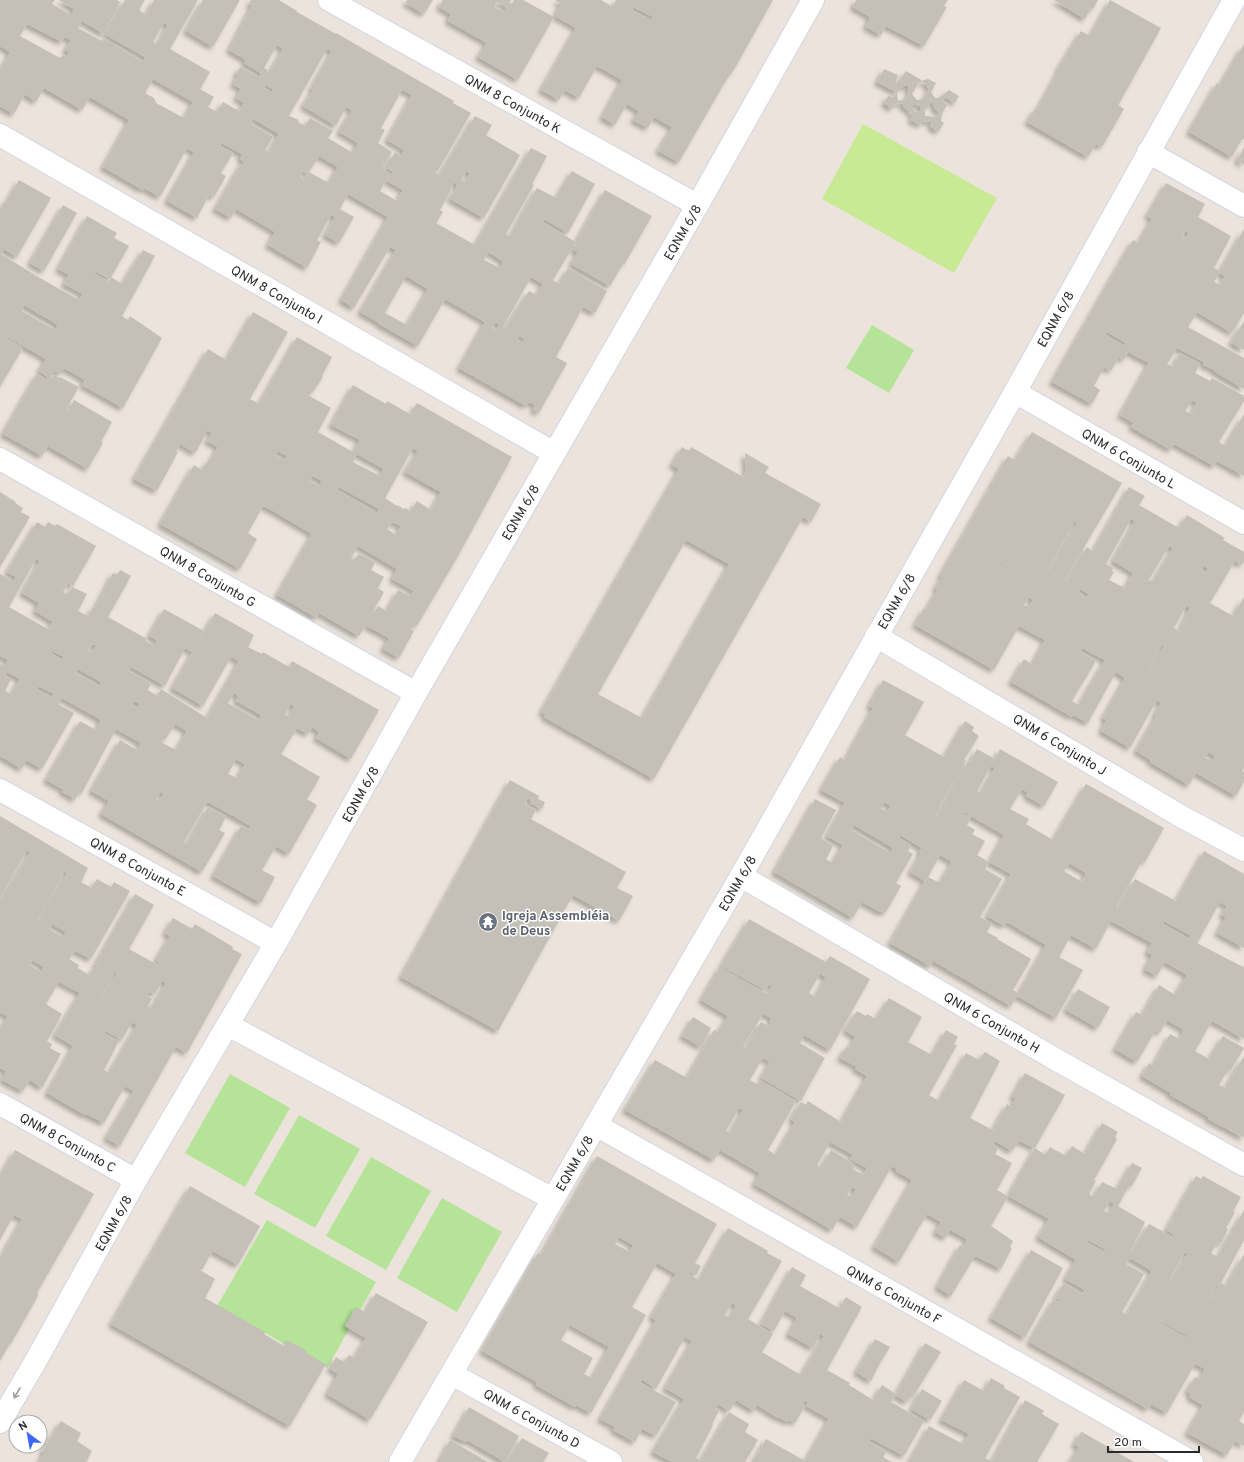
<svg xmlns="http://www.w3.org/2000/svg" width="1244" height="1462" font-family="Overpass,sans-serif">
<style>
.green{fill:#b5e398}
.pitch{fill:#c9ea94}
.building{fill:#c4bfb7;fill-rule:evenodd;filter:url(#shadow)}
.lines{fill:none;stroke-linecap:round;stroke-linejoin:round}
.minor-casing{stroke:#d1d5e3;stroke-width:24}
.minor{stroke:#fff;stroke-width:22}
.oneway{stroke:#9f9f9f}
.labels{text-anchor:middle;stroke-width:3;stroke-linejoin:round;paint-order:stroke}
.street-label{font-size:13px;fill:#2a2a2a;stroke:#fff}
.worship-label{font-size:13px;font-weight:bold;fill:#5b616d;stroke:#fff;text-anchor:start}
</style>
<defs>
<filter id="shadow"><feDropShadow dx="-3.5" dy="3.5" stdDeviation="2" flood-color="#0004"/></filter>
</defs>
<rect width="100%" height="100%" fill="#ece4dc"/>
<g class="green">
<path d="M872 325 914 350 889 393 846 368Z"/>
<path d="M230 1074 290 1108 245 1187 185 1153Z"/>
<path d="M299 1115 360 1149 315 1228 254 1194Z"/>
<path d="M371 1157 431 1191 386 1270 326 1236Z"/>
<path d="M442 1198 502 1232 457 1312 397 1278Z"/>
<path d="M267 1220 376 1282 327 1368 217 1306Z"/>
</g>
<path class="pitch" d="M863 124 997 198 954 273 822 199Z"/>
<g class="building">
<path d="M0 0H55L52 4 71 15 74 9 59 0H117L120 2 104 34 82 21 78 28 102 41 104 38 143 62 145 57 106 35 125 0H145L139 10 146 15 154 0H198L170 49 210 72 200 89 214 97 208 107 217 112 223 102 239 111 244 103 236 98 241 89 233 84 238 75 236 74 240 67 259 77 261 73 244 63 246 60 229 50 252 5 249 3 251 0H279L297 11V12L336 34V33L454 101 453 103 471 113 437 172 423 165 453 184 451 187 452 188 440 210 443 212 436 223 475 245 531 148 547 156 532 184 534 185 506 234 510 237 537 188 556 198 572 171 595 184 568 233 544 219 542 222 576 242 553 280 559 284 568 268 607 291 595 313 583 307 556 357 567 363 539 413 533 410 535 405 529 402 526 406 459 368 485 322 445 299 418 346 379 324V323L360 312 396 250 390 247 354 308 341 300 388 217 348 194 340 209 354 217 339 243 325 235 335 217 331 215 317 240 321 242 307 268 268 245 275 232 236 209 231 218 215 209 241 164H243L244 162 240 159 242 154 221 143 220 146 233 153 221 173 226 176 214 197 209 195 197 218 167 201 194 152 187 148 160 197 144 188 143 190 103 167 129 120 90 97 82 110 44 88 36 102 25 94 14 114 0 106V71L10 52 0 46ZM164 23 168 25 157 45 153 42ZM27 24 62 42 64 37 71 40 65 50 69 52 66 57 63 55 60 58 20 36ZM277 45 283 49 269 73 267 72 268 70 264 68ZM327 49 332 51 311 89 313 90 303 106 336 126 346 107 352 110 339 132 358 143 353 153 328 138 333 131 310 118 305 126 298 122 299 120 289 116ZM153 79 193 102 184 118 156 103 154 98 145 93ZM266 85 273 89 272 92 264 88ZM402 90 412 95 387 140 404 150 401 156 395 152 386 168 393 172 387 181 403 190 397 201 380 191 390 173 384 170 385 168 383 166 392 152 378 143 385 130 381 128ZM253 119 279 134 269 152 265 150 273 137 251 124ZM319 156 338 167 329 183 309 172ZM303 171 308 174 305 180 300 177ZM488 252 503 261 500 268 484 260ZM406 276 428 289 407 325 385 313ZM531 277 543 284 536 295 529 291 506 328 503 327ZM495 322 500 325 496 330 492 328ZM519 336 525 339 522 343 517 340Z"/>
<path d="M203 0H240L213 47 186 31Z"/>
<path d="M407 0H433L424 14 406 3Z"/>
<path d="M443 0H511L509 3 512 4 514 0H523L554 17 518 80 478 57 487 43 448 21 451 14 439 7ZM497 2 507 7 504 12 494 7Z"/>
<path d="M555 0H601L613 7 616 0H773L735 68 725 82 679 162 658 151 672 127 654 117 648 128 633 120 639 111 627 104 615 125 602 117 622 80 597 66 579 98 565 90 559 100 541 90 576 28 555 16 561 4ZM633 7 653 17 651 20 632 10Z"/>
<path d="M856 0H948L944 6 947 7 924 46 886 26 881 35 866 27 870 17 853 7Z"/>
<path d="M1054 0H1098L1093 9 1091 8 1085 19Z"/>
<path d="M1110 0 1161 28 1119 104 1118 105 1124 109 1102 147 1096 144 1088 157 1027 122 1035 109 1037 110 1059 70 1058 69 1081 31 1090 36Z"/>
<path d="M1244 44V140L1242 139 1232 157 1189 132 1217 83 1220 85Z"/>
<path d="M884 69 898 75 895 84 899 81 906 71 920 79 921 81 928 79 936 83 931 92 935 98H939L949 90 959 96 955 103 945 97 943 101 947 105 942 114 941 121 944 123 938 132 930 126 932 122 926 121 922 122 920 125 910 120 913 116 908 110 903 107V103L895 104 892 109 884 103 888 96 894 97 896 92 877 82ZM923 82 927 85 929 90 923 100H917L912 94 918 83ZM904 86H908L909 93 906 99 898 101 897 93 898 90ZM931 99 935 109 939 112 937 117 925 116V114L924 108 927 109ZM913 104H916L920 106V111L916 112 913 109Z"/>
<path d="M475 116 492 125 486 135 520 155 484 218 450 199 458 185 440 175ZM466 171 470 173 465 182 461 180Z"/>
<path d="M1244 147V165L1237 160Z"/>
<path d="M19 180 51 198 17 257 4 249 1 254 40 278 79 300 83 294 64 284 69 275 58 269 87 216 117 233 114 238 129 246 111 277 122 284 143 250 155 256 122 316 128 320 130 316 162 338 123 408 82 385 85 380 64 368 60 374 55 371 51 377 52 378 54 375 60 378V377L79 387 66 409 69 410 74 400 112 422 101 442 103 443 88 469 48 446 42 456 3 434 37 374 48 380 49 378 39 371 46 359 7 337 6 338 23 348 0 387V349L1 347H0V209L6 200 7 201ZM95 271 110 279 109 282 94 273ZM24 305 58 325 55 330 22 311Z"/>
<path d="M1166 183 1205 204 1198 217 1231 236 1214 268 1220 271 1244 229V313L1232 333 1197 312 1188 327 1244 358V389L1215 372 1216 371 1203 365 1204 362 1177 348 1167 364 1173 367 1180 353 1200 364 1195 373 1210 381 1212 378 1244 396V401L1219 442 1225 446 1244 414V476L1217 461 1214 466 1174 444 1171 450 1131 427 1134 423 1120 415 1149 363 1128 352 1124 360 1119 357 1111 371 1104 367 1094 386 1100 390 1092 404 1052 382 1133 240 1138 243 1152 219 1147 216ZM1185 231 1189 233 1185 239 1182 238ZM1219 273 1225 276 1220 285 1214 282ZM1107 332 1126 343 1124 346 1105 335ZM1192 400 1197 403 1191 414 1185 411Z"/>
<path d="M605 190 652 216 624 265 623 264 610 286 571 264 578 252 573 250 579 239 578 238Z"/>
<path d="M63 205 77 213 44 271 30 263Z"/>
<path d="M253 312 288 332 250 399 259 404 297 337 332 357 322 376 323 377 312 393 307 391 306 394 331 408 318 432 353 452 360 440 331 425 353 385 386 404 387 401 410 414 417 403 512 457 457 558 417 626 414 624 411 629 414 631 399 658 383 649 389 638 367 626 378 606 387 611 398 590 410 596 414 591 392 579 397 569 358 546 351 558 354 560 359 554 375 562 371 570 384 577 378 588 384 592 359 636 319 613 317 618 277 595 312 534 273 511 263 506 248 533 257 539 240 569 160 524 194 465 202 470 208 461H210L218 447 207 441 212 433 207 430 204 436H205L195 453 180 444 176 452H178L157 491 134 479 208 349 226 360ZM413 448 418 451 405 472 441 492 431 510 417 501 410 511 405 508 404 509 397 505V506L385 498ZM278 451 287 456 284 460 275 455ZM357 454 384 469 380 476 353 462ZM312 476 322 481 319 486 309 481ZM339 487 379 509 377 513 337 490ZM392 522 401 526 396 535 387 529Z"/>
<path d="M1244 321V350L1231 343Z"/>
<path d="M1032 432 1122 483 1065 580 1067 582 1087 547 1093 551 1129 487 1145 496 1139 505 1179 528 1187 515 1225 538 1223 540 1244 552V562L1242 565 1235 561 1210 603 1233 616 1244 597V768L1242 771 1244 772V782L1236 796 1196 773 1189 785 1150 762 1151 760 1136 751 1156 716 1155 715 1157 710 1161 703 1157 700 1130 748 1101 731 1106 720 1103 718 1125 678 1116 672 1088 723 1073 715 1072 717 1011 682 1024 659 1032 664 1045 640 1019 626 994 670 915 625 924 608 926 610 938 589 935 588 942 577 940 576 1008 456 1015 460ZM1131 519 1135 521 1113 561 1133 573 1125 588 1109 580 1114 572 1112 571 1113 568 1106 564ZM1075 521 1077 523 1050 571H1047ZM1169 546 1173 548 1153 582 1149 580V582L1148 581ZM1001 561 1002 562 989 586 987 585ZM1204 566 1208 568 1205 573 1201 571ZM1080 589 1089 594 1086 598 1078 593ZM1029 597 1033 600 1029 607 1024 605ZM1186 606 1190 608 1179 631 1174 628ZM1162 645 1164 646 1150 670 1148 669ZM1082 648 1105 660 1079 705 1072 701 1096 661 1081 652ZM1208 752 1215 756 1212 761 1205 758Z"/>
<path d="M682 447 689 451 691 447 743 477 746 471 745 453 769 467 765 473 821 504 811 522 803 517 654 779 544 717 546 715 541 712 679 469 672 465ZM686 540 729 564 642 718 598 694Z"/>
<path d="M0 492 16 502 15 503 23 508 21 512 30 517 0 567Z"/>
<path d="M37 522 45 527 48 522 55 526 57 524 96 546 73 586 68 583 63 592 68 595 72 587 87 594 78 611 88 616 93 607 95 608 113 573 117 575 120 570 131 576 108 617 147 639 146 641 154 646 157 640 149 636 164 609 204 631 192 652 185 648 165 686 131 667 129 671 151 683 148 690 157 696 161 689 207 718 239 661 231 657 203 706 172 688 215 613 254 635 248 647 262 654 263 652 289 667 292 661 379 710 351 759 316 738 319 732 312 727 308 734 297 728 281 754 320 777 307 799 317 805 289 854 276 846 262 870 275 877 261 903 213 876 241 826 248 830 251 826 210 803 207 802 184 842 187 845 208 807 226 817 219 830 225 833 202 872 101 814 109 801 91 791 120 740 137 750 141 743 116 729 82 793 79 792 74 801 72 797 62 792 64 790 46 780 80 721 96 730 101 720 62 698 58 704 74 713 42 769 26 760 22 769 0 756V664L4 667 8 660 0 656V574L14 582 16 577 7 572ZM36 559 40 561 22 593 39 603 35 611 53 622 48 629 9 607ZM93 644 96 645 92 653 88 651ZM52 651 64 657 62 660 51 653ZM78 669 101 682 99 686 76 673ZM7 672 20 679 11 694 5 691 11 679 5 676ZM39 686 54 694 52 697 36 690ZM234 693 238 696 236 701 261 715 258 720 228 703ZM134 701 140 704 137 708 132 705ZM290 704 294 706 289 717 285 714ZM175 724 187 731 176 750 161 742 164 739 165 740ZM236 759 245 764 237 778 228 774ZM160 792 164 794 159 801 156 799Z"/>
<path d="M883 680 924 702 905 735 944 757 965 721 974 727 972 731 979 736 964 760 966 761 940 805 941 806 936 814 938 816 968 761 970 762 977 749 995 759 1000 749 1058 782 1044 806 1026 796 1028 793 1022 789 1010 809 1029 819 1026 824 1053 840 1086 784 1164 828 1145 862 1142 861 1116 907 1118 909 1135 879 1176 901 1204 851 1244 874V948L1217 933 1226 917 1221 915 1227 906 1220 902 1199 940 1164 921 1162 924 1189 939 1191 936 1199 941 1197 943 1243 967 1244 965V1039L1212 1021 1195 1051 1209 1059 1223 1036 1244 1048 1230 1071 1228 1070 1219 1085 1225 1088 1244 1056V1138L1208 1119 1209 1117 1170 1095 1171 1093 1142 1076 1149 1063 1153 1066 1170 1034 1179 1039 1184 1030 1167 1020 1160 1033 1156 1030 1137 1062 1115 1049 1136 1012 1142 1015 1159 985 1175 995 1187 975 1165 962 1157 976 1145 970 1152 955 1147 952 1152 943 1111 921 1096 949 1071 935 1059 957 1083 970 1056 1018 1017 996 1011 1006 933 961 930 966 890 943 925 881 910 872 921 853 919 852 922 848 900 835 899 838 911 845 908 851 913 854 896 883 901 886 886 912H880L862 902 853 918 774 872 815 799 836 810 821 838 833 846 826 859 832 863 843 845 827 836 845 803 821 790 840 757 845 760 873 708 869 706ZM991 766 995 768 981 793 977 791ZM884 802 891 806 887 812 881 809ZM964 812 1004 835 989 862 1011 874 987 916 1004 926 1007 922 1046 945 1019 993 1013 990 1031 959 997 939 998 938 987 932 992 923 980 917 1002 879 985 869 989 862 977 855 985 841 972 834 975 830 967 825 971 817 964 814ZM854 825 893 848 890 853 851 830ZM940 855 952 862 940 883 928 877ZM1069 863 1086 873 1082 882 1064 871Z"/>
<path d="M510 780 539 796 538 799 545 802 542 809 530 803 532 801 528 798 525 804 536 810 531 819 626 872 617 888 633 896 619 921 573 895 498 1031 401 977Z"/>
<path d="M0 816 88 868 81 882 92 888 97 879 111 887 114 882 130 891 91 959 75 951 69 959 79 965 78 968 89 975 94 967 96 968 97 966 95 965 135 894 154 905 129 949 158 965 159 962 156 960 170 936 165 933 173 918 192 929 195 924 233 947 232 949 242 954 187 1053 176 1047 120 1146 106 1138 134 1091 125 1086 104 1123 86 1114 85 1115 47 1093 73 1046 55 1035 80 993 76 991 59 982 46 1004 62 1014 47 1041 52 1044 50 1048 61 1054 42 1088 30 1080 23 1091 2 1080 6 1071 0 1068V1029L8 1016 0 1013V898L2 900 30 852 27 850 0 898ZM65 871 67 873 40 920 38 919ZM52 924 66 932 63 937 49 929ZM32 960 44 967 41 972 30 965ZM115 972 117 973 103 998 101 997ZM162 981 166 983 152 1008 148 1006 152 999 147 996 149 992 155 994ZM132 1022 137 1025 109 1073 104 1070 119 1041 104 1033 105 1031 122 1040Z"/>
<path d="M749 919 826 962 830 956 870 979 830 1050 804 1035 800 1043 825 1058 810 1084 771 1061 770 1062 763 1058 750 1080 757 1084 760 1080 796 1101 768 1150 776 1155 795 1122 791 1119 801 1102 806 1105 808 1101 841 1122 867 1076 855 1069 857 1067 840 1058 846 1047 849 1048 855 1037 845 1030 857 1011 866 1016 867 1014 876 1019 889 998 922 1017 908 1042 932 1055 946 1030 958 1037 954 1044 957 1045 929 1095 939 1101 966 1053 979 1060 985 1052 1000 1061 970 1118 993 1130 1007 1104 1012 1108 1014 1104H1012L1016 1099 1012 1097 1025 1073 1065 1095 1035 1148 1019 1141 1012 1151 995 1141 993 1145 998 1148 995 1154 1012 1163 997 1190 1008 1196 991 1226 1013 1241 1010 1247 1012 1248 1001 1269 975 1256 951 1296 937 1287 960 1245 964 1247 967 1239 950 1230 946 1238 935 1232 941 1222 927 1214 899 1262 874 1247 912 1180 896 1171 897 1169 892 1166 857 1227 840 1217 832 1230 754 1184 760 1173 720 1150 714 1160 625 1110 655 1060 687 1078 714 1030 718 1032 728 1016 701 1000 720 967 767 994 772 986 769 984 765 990 721 966ZM820 974 826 977 815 997 809 993ZM763 1014 772 1018 770 1021 771 1022 769 1026 761 1022 746 1048 743 1046ZM739 1108 743 1110 729 1135V1132L726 1131ZM830 1142 853 1155 850 1159 867 1168 863 1175 853 1169 855 1164 831 1150 821 1168 817 1165ZM852 1187 856 1189 852 1197 847 1195Z"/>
<path d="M1078 989 1110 1007 1098 1028 1066 1010Z"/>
<path d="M693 1017 711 1028 701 1047 682 1036Z"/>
<path d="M770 1062 810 1084 801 1101 761 1078Z"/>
<path d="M1102 1123 1118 1132 1115 1137 1117 1139 1094 1180 1096 1181 1089 1194 1094 1197 1102 1182 1117 1189 1132 1163 1142 1168 1131 1187 1129 1186 1118 1206 1145 1222 1131 1250 1133 1251 1149 1224 1173 1237 1174 1235 1166 1230 1196 1176 1201 1179 1203 1176 1241 1197 1233 1211 1235 1212 1226 1228 1228 1229 1221 1244 1218 1242 1211 1253 1218 1257 1244 1210V1240L1221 1283 1226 1286 1244 1254V1412L1239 1421 1244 1424V1446L1235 1441 1227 1455 1187 1433 1203 1405 1189 1397 1191 1394 1187 1391 1195 1377 1199 1379 1205 1369 1195 1364 1167 1413 1151 1404 1148 1409 1029 1342 1054 1299 1058 1302 1060 1300 1055 1298 1064 1283 1082 1294 1085 1290 1065 1279 1076 1260 1038 1237 1049 1219 1008 1196 1035 1148 1045 1155 1050 1147 1066 1156 1072 1146 1085 1154ZM1110 1201 1114 1204 1109 1213 1104 1211ZM1088 1240 1106 1250 1105 1252 1087 1242ZM1185 1252 1188 1253 1173 1279 1170 1278ZM1130 1258 1152 1271 1127 1314 1122 1312 1144 1274 1126 1264ZM1217 1284 1219 1285 1212 1298 1210 1297ZM1162 1322 1190 1337 1189 1338 1180 1334 1161 1323Z"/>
<path d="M15 1150 94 1194 37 1293 39 1294 11 1344 10 1343 0 1361V1259L22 1219 14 1215 0 1240V1177Z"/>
<path d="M597 1156 717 1224 695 1263 701 1266 696 1275 690 1272 689 1275 699 1280 728 1228 768 1251 767 1253 782 1261 748 1319 773 1334 762 1352 801 1375 824 1336 820 1334 813 1348 788 1334 797 1318 785 1311 774 1331 761 1324 792 1267 806 1275 800 1286 839 1308 846 1297 862 1307 827 1370 850 1383 849 1385 873 1400 882 1385 896 1394 925 1343 941 1352 912 1398 910 1397 907 1402 895 1395 891 1402 924 1421 904 1456 871 1438 869 1442 886 1452 883 1457 892 1462H810L806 1460 829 1419 806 1406 808 1402 805 1400 802 1404 790 1396 789 1397 805 1406 795 1423 790 1420 788 1422 778 1417V1418L757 1405 754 1411 736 1400 729 1411 718 1404 715 1409 719 1411 712 1424 713 1425 696 1458 701 1460 729 1412 749 1424 745 1432 758 1440 745 1462H672L653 1452 684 1399 665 1388 692 1341 685 1337 656 1389 642 1379 640 1383 676 1402 656 1436 642 1429 635 1442 613 1430 615 1427 600 1419 656 1320 651 1317 676 1274 657 1263 632 1307 646 1315 591 1413 576 1405 575 1407 536 1385 537 1382 482 1351 538 1253 541 1255ZM619 1237 633 1245 630 1252 615 1244ZM732 1303 736 1305 730 1318 725 1315ZM570 1325 609 1347 592 1378 584 1374 593 1358 561 1340Z"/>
<path d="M190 1186 260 1226 238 1265 207 1248H206L212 1252 202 1270 193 1266 215 1279 205 1298 265 1332 264 1334 284 1346 287 1340 307 1351 306 1353 326 1364 290 1426 111 1324Z"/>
<path d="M1031 1250 1063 1268 1025 1338 991 1318Z"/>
<path d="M376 1293 428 1322 370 1420 327 1394 338 1374 330 1369 336 1357 344 1362 349 1355 354 1358 366 1338 345 1326 356 1307 365 1312Z"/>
<path d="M875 1339 890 1347 880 1363 871 1381 856 1372Z"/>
<path d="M991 1378 1005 1386 1004 1388 1020 1397 985 1458 992 1461 1025 1400 1044 1411 1042 1414 1059 1424 1037 1462H909L929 1426 963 1444 969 1434 941 1420 964 1380 984 1391Z"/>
<path d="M922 1389 942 1401 930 1420 911 1409Z"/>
<path d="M469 1407 519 1436 505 1462 467 1440 466 1442 453 1436Z"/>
<path d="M61 1421 81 1433 77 1441 92 1451 86 1462H39L44 1453 42 1452Z"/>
<path d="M1081 1432H1082L1134 1462H1070L1079 1447 1074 1444Z"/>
<path d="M522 1438 549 1453 543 1462H508Z"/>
<path d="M766 1439 807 1462H753Z"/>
<path d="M450 1440 488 1462H439Z"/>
</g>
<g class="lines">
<g class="minor-casing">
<g id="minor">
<path d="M329 0 697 205"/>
<path d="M0 135 554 453"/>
<path d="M1148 152 1244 206"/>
<path d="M1015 392 1244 523"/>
<path d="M0 459 416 693"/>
<path d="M876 636 1184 818 1244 850"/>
<path d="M0 790 276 943"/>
<path d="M741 876 1055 1059 1244 1165"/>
<path d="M228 1025 553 1199"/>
<path d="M0 1104 136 1180"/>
<path d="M596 1125 1192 1462"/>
<path d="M452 1374 611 1462"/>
<path d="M0 1422 34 1364 136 1180 276 943 416 693 701 199 813 0"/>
<path d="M400 1462 741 876 1015 392 1234 0"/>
</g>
</g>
<use href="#minor" class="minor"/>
</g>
<defs><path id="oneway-shaft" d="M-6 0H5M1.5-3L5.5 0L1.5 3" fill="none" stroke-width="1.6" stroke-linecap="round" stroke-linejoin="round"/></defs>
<use class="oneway" href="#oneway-shaft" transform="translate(17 1393) rotate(121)"/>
<defs>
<g id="temple-disc" transform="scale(1)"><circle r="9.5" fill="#6b7280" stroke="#fff"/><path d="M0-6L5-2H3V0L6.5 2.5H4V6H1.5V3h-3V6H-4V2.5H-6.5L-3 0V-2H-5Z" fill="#fff"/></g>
</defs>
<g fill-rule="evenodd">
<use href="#temple-disc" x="488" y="922"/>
</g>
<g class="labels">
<g class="street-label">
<text transform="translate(513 103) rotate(29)" y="5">QNM 8 Conjunto K</text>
<text transform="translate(682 232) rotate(-60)" y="5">EQNM 6/8</text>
<text transform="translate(277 294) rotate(30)" y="5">QNM 8 Conjunto I</text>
<text transform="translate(1055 319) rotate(-61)" y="5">EQNM 6/8</text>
<text transform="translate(1129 458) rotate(30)" y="5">QNM 6 Conjunto L</text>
<text transform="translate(520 512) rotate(-60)" y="5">EQNM 6/8</text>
<text transform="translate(208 576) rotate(30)" y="5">QNM 8 Conjunto G</text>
<text transform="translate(896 601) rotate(-60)" y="5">EQNM 6/8</text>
<text transform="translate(1060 744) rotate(31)" y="5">QNM 6 Conjunto J</text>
<text transform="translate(360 794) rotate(-61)" y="5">EQNM 6/8</text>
<text transform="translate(138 866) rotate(29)" y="5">QNM 8 Conjunto E</text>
<text transform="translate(737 883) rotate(-60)" y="5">EQNM 6/8</text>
<text transform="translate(992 1022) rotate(30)" y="5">QNM 6 Conjunto H</text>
<text transform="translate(68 1142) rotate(29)" y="5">QNM 8 Conjunto C</text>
<text transform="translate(574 1163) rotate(-60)" y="5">EQNM 6/8</text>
<text transform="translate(113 1223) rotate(-61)" y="5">EQNM 6/8</text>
<text transform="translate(894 1294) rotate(29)" y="5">QNM 6 Conjunto F</text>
<text transform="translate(532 1418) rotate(29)" y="5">QNM 6 Conjunto D</text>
</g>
<g class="worship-label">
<text x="502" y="920">Igreja Assembléia<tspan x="502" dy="15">de Deus</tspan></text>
</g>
</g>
<g transform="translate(28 1434) rotate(328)"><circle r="19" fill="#ffffff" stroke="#aaaaaa"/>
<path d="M0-3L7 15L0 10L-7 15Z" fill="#3b67fa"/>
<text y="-6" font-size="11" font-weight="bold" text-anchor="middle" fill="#2a2a2a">N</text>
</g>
<path d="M1108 1446v6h91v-6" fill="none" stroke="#2a2a2a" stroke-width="2"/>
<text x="1114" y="1446" font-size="12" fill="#2a2a2a" stroke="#ffffff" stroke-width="3" paint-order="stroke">20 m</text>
</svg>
